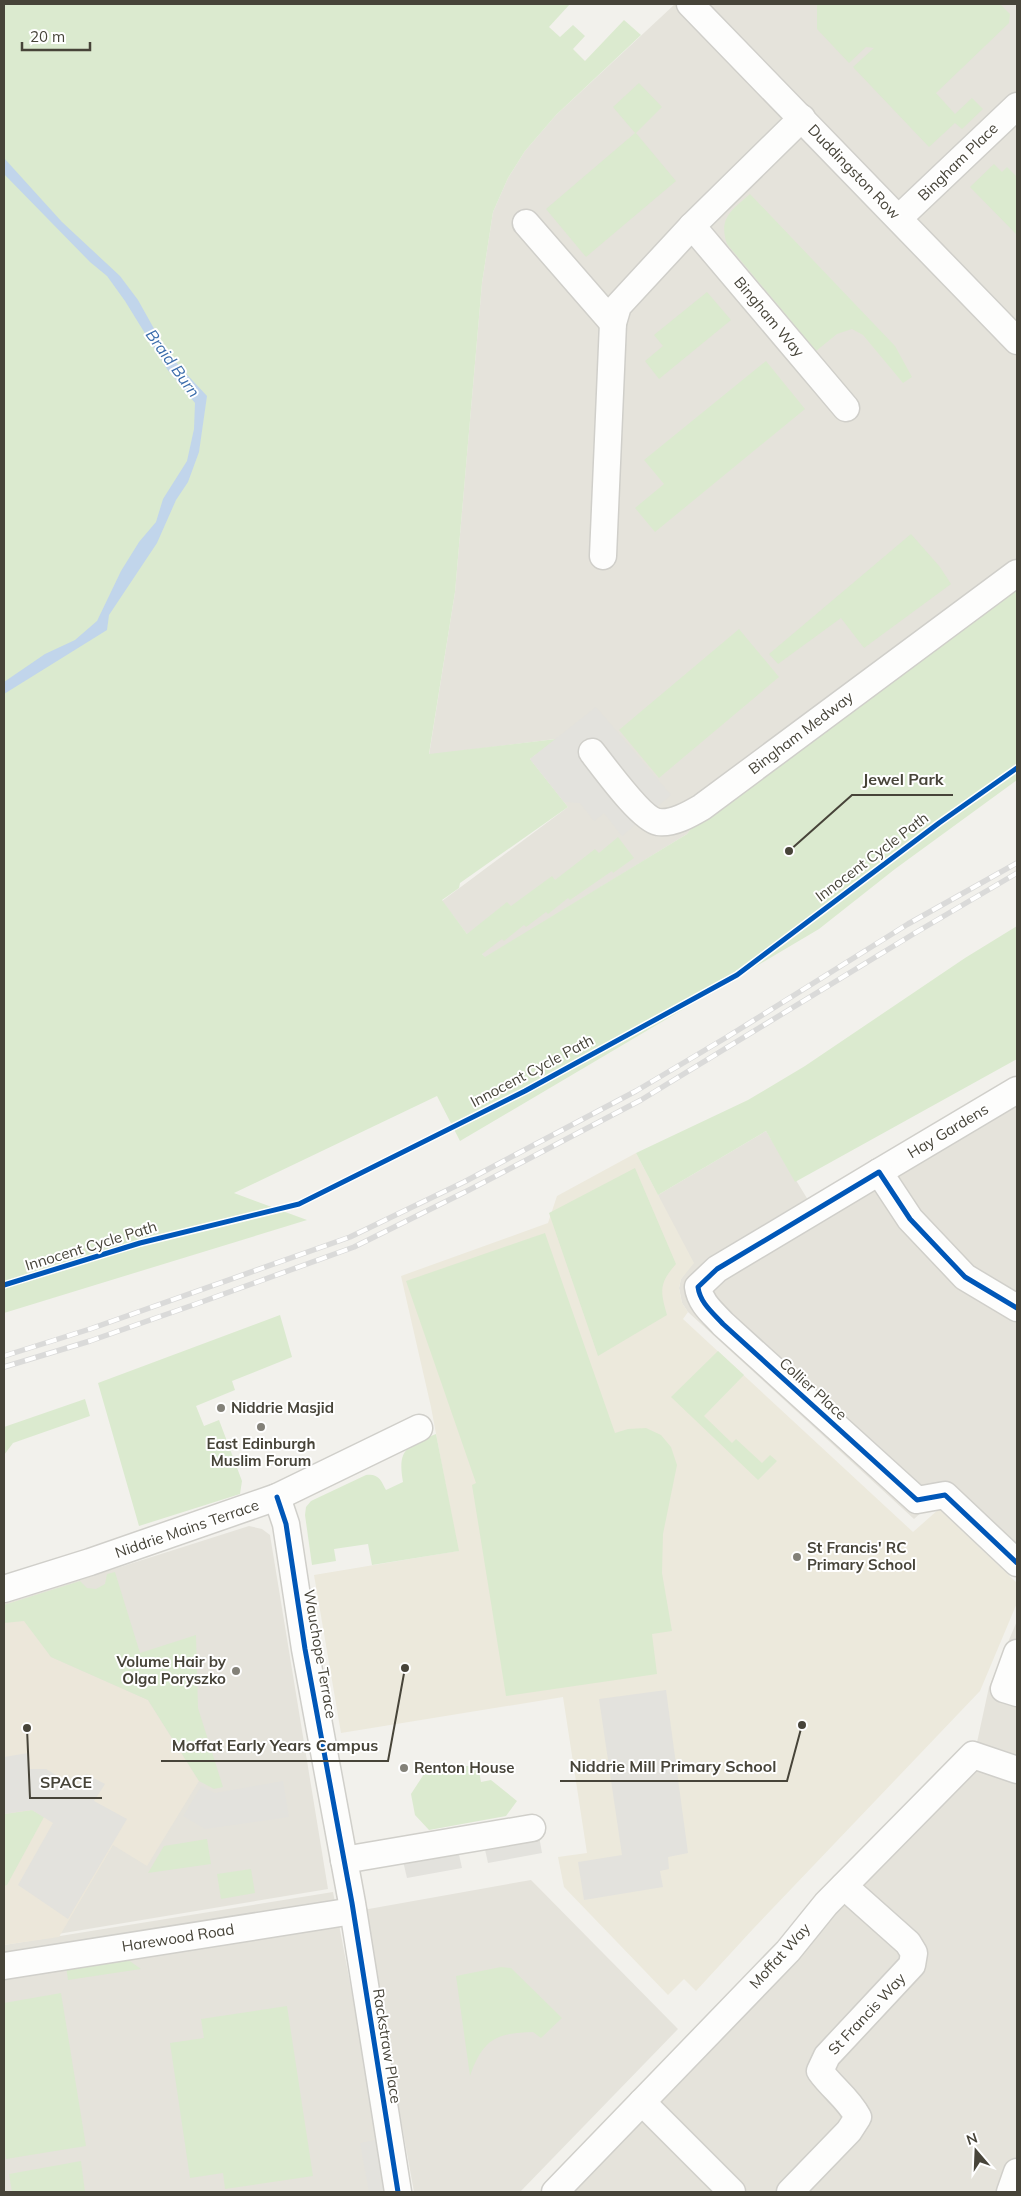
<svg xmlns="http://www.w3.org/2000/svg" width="1021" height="2196" font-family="Mulish,sans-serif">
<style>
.residential{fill:#e5e3db}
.commercial{fill:#ece7da}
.education{fill:#ece9dc}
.green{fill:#dbeacf}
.parking{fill:#e3e2dd}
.water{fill:#c1d5eb}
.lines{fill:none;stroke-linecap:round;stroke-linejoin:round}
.minor-casing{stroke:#d0cfca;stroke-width:29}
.minor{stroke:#fdfdfc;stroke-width:26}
.rail-casing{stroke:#dadad9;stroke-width:5.5}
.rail{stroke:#fff;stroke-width:4;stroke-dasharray:11;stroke-linecap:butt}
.cycleway-casing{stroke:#fff;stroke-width:8}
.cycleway{stroke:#0057b8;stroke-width:5}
.poi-dot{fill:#838178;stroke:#fff;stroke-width:2}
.labels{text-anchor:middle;stroke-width:4;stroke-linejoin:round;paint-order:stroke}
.street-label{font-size:15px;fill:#474439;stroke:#fff}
.poi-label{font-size:15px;font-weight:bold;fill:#474439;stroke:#fff;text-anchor:start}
.water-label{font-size:16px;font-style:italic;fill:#3a6cab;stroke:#fff}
.leader{fill:none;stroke:#474439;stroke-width:2}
.callout-dot{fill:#474439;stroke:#fff;stroke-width:2}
.callout-label{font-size:16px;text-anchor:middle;font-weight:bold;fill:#474439;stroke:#fff;stroke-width:4;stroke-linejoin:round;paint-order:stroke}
</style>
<rect width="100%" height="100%" fill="#f2f1ec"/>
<g class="residential">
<path d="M675 4H1017V586L696 824 687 834 485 958 442 901 568 807 530 759 555 739 429 755 455 592 482 283 493 212 508 178 525 151 556 115Z"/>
<path d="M1017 1097V1577L935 1500 914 1519 688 1312 682 1303 679 1288 681 1279 686 1272 658 1195 766 1131 819 1218Z"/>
<path d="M249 1526 262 1529 270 1535 328 1889 4 1943V1604Z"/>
<path d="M1017 1621V2192H555L971 1770 989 1687Z"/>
<path d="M531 1880 678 2029 520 2192H414L363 1910Z"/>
<path d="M333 1892 389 2192H4V1945Z"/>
</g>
<path class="commercial" d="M16 1601 51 1657 148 1700 199 1781 147 1866 113 1845 59 1937 4 1945V1605Z"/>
<path class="education" d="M636 1153 694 1263 681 1279 679 1288 682 1303 688 1312 683 1319 913 1532 939 1509 1017 1583V1603L980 1691 753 1929 696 1991 684 1979 668 1995 564 1887 558 1857 587 1853 563 1697 341 1733 314 1575 458 1551 431 1407 401 1276 548 1223 557 1196Z"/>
<g class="green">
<path d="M4 4H570L549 27 560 37 573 25 585 36 573 49 585 61 624 20 641 35 556 115 525 151 508 178 493 212 482 283 455 592 429 754 556 739 530 759 568 807 460 883 459 888 442 900 467 934 507 902 511 906 552 876 555 880 595 849 599 853 618 837 634 858 613 873 612 871 570 900 568 898 548 914 546 912 526 927 524 925 504 941 502 939 482 954 485 957 687 834 695 824 1017 586V780L895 869 819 929 460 1141 437 1096 234 1193 307 1220 4 1313Z"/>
<path d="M817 4H1000L1010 14 1009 23 936 93 955 114 972 98 983 109 962 129 955 123 929 147 853 67 874 48 866 47 849 63 817 29Z"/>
<path d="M639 83 662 107 636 133 676 181 586 257 546 209 635 133 613 107Z"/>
<path d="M994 164 1002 172 1007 167 1017 177V235L970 187Z"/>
<path d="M750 194 895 346 912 377 903 383 863 335 852 329 837 334 816 351 727 244C718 218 732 210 750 194Z"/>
<path d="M707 292 731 320 659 379 645 361 663 346 654 335Z"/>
<path d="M766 361 805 409 655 532 635 508 664 484 644 460Z"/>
<path d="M911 534 940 567 951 584 864 648 841 618 778 664 769 654Z"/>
<path d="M739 629 779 677 659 778 619 730Z"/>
<path d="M1017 926V1059L795 1182 766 1131 658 1195 636 1153 748 1100 805 1066 965 958Z"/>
<path d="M635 1168 676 1264C659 1283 660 1291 667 1315L598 1356 549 1213Z"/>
<path d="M545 1233 615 1433 628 1429 646 1428 661 1435 671 1447 677 1465 663 1534 662 1573 672 1631 652 1634 657 1674 506 1696 472 1485 476 1483 406 1281Z"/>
<path d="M280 1315 292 1357 232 1381 235 1390 196 1406 204 1426 219 1420 242 1481 240 1494 139 1526 98 1383Z"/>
<path d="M718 1351 744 1375 704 1416 732 1443 736 1439 762 1463 770 1455 777 1461 758 1480 671 1397Z"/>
<path d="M85 1399 90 1416 13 1443 4 1455V1427Z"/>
<path d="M436 1434 459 1551 372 1565 368 1544 334 1549 336 1561 312 1565 305 1515 306 1507 311 1501 366 1475C378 1473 381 1480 386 1490L403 1482C397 1449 407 1446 436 1434Z"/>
<path d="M115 1572 140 1653 196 1635 198 1708 223 1787 214 1789 199 1781 148 1700 51 1657 24 1621 4 1623V1605L80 1581 87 1588 96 1589 105 1584 107 1574Z"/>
<path d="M478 1765 481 1782 491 1780 517 1801 506 1816 429 1830 415 1815 411 1794 424 1774 436 1772V1769Z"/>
<path d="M32 1810 44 1817 7 1885 4 1886V1814Z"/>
<path d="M207 1839 211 1864 148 1873 164 1846Z"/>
<path d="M251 1869 255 1893 221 1899 217 1874Z"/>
<path d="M124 1957 141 1969 68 1980 66 1966Z"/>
<path d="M501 1967 511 1968 562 2018 541 2038 533 2032C496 2033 483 2039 470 2076L456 1976Z"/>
<path d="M61 1993 86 2146 6 2159 4 2147V2003Z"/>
<path d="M287 2006 313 2176 225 2189 223 2173 190 2178 170 2043 204 2038 201 2019Z"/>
<path d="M81 2161 85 2192H12L9 2174Z"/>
</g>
<g class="parking">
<path d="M596 707 671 795 622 836 604 813 594 821 580 803 564 802 530 759Z"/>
<path d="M666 1690 688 1853 668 1857 669 1869 660 1871 663 1887 584 1900 578 1862 622 1855 599 1699Z"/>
<path d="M28 1753 30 1769H46L76 1787 86 1774 105 1784 94 1801 127 1819 68 1919 18 1885 53 1823 32 1810 4 1814V1757Z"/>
<path d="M283 1781 289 1817 205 1829 183 1816 201 1786 215 1793Z"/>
<path d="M539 1836 542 1853 488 1863 484 1845Z"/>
<path d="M458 1850 462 1868 407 1878 403 1861Z"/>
<path d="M375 2140 385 2192H369L360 2143Z"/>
</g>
<path class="water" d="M4 158 62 222 120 276 138 300 162 343 179 366 207 396 199 452 188 482 176 500 157 543 109 615 107 630 4 694V682L45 654 75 640 97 621 121 571 139 542 156 522 163 499 187 461 194 429 195 403 167 369 125 301 107 276 90 262 4 174Z"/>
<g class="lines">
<g class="minor-casing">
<g id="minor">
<path d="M690 4 1017 341"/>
<path d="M899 218 1017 106"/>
<path d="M526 223 613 323"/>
<path d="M692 226 846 408"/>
<path d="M603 556 613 323 618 306 692 226 802 118"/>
<path d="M592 752C604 767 641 819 658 822 673 824 690 814 702 807L1017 573"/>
<path d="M879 1172 1017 1090"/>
<path d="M1017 1308 965 1277 910 1219 879 1172 717 1269 698 1287C700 1303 713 1313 723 1324L917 1500 945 1495 1017 1563"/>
<path d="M277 1497 286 1524 305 1649 352 1903 398 2192"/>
<path d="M4 1589 90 1562 277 1497 419 1428"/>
<path d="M1017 1653 1004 1689 1017 1693"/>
<path d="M344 1860 532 1828"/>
<path d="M4 1966 353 1911"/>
<path d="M642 2102 732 2192"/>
<path d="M555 2192 788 1951 826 1904 973 1755 1017 1770"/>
<path d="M790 2192 849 2131 858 2117C848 2098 832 2088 820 2071L827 2056 912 1965 914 1953 908 1943 844 1886"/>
<path d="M1010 2192 1017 2172"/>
</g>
</g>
<use href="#minor" class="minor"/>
<g class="rail-casing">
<g id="rail">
<path d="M4 1356 90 1329 350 1237 464 1182 636 1091 727 1037 908 924 1017 863"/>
<path d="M4 1367 90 1341 196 1304 354 1247 469 1190 641 1100 915 933 1017 873"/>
</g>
</g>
<use href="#rail" class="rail"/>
<g class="cycleway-casing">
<g id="cycleway">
<path d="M4 1285 140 1243 299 1204 525 1091 737 975 939 823 1017 768"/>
<path d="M1017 1308 965 1277 910 1219 879 1172 717 1269 698 1287C700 1303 713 1313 723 1324L917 1500 945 1495 1017 1563"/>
<path d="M277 1497 286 1524 305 1649 352 1903 398 2192"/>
</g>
</g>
<use href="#cycleway" class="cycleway"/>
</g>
<g class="poi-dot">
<circle cx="221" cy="1408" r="5"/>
<circle cx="261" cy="1427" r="5"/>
<circle cx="797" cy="1557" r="5"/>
<circle cx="236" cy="1671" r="5"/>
<circle cx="404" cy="1768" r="5"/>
</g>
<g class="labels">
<g class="street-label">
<text transform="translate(958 162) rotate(-44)" y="5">Bingham Place</text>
<text transform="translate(854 172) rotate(46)" y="5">Duddingston Row</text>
<text transform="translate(769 317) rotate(50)" y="5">Bingham Way</text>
<text transform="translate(801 733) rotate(-37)" y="5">Bingham Medway</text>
<text transform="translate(872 857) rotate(-37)" y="5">Innocent Cycle Path</text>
<text transform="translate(532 1071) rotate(-28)" y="5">Innocent Cycle Path</text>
<text transform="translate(948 1131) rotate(-31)" y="5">Hay Gardens</text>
<text transform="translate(91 1246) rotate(-17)" y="5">Innocent Cycle Path</text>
<text transform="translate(813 1389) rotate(42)" y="5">Collier Place</text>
<text transform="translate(187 1529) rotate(-19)" y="5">Niddrie Mains Terrace</text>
<text transform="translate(320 1654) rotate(80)" y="5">Wauchope Terrace</text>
<text transform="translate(178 1938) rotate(-9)" y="5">Harewood Road</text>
<text transform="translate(780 1956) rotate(-48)" y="5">Moffat Way</text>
<text transform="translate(867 2014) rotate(-47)" y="5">St Francis Way</text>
<text transform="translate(387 2046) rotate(81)" y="5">Rackstraw Place</text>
</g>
<g class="poi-label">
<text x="231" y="1413">Niddrie Masjid</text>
<text x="261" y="1449" text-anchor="middle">East Edinburgh<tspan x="261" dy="17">Muslim Forum</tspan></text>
<text x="807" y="1553">St Francis' RC<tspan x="807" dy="17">Primary School</tspan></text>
<text x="226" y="1667" text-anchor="end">Volume Hair by<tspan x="226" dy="17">Olga Poryszko</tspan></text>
<text x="414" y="1773">Renton House</text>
</g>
<g class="water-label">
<text transform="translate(173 363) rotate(54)" y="6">Braid Burn</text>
</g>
</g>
<path class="leader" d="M789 851L852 795H953M405 1668L388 1761H161M802 1725L787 1781H560M27 1728L30 1798H102"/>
<g class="callout-dot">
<circle cx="789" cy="851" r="5"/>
<circle cx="405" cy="1668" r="5"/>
<circle cx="802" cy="1725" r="5"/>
<circle cx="27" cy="1728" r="5"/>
</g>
<g class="callout-label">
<text x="903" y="785">Jewel Park</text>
<text x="275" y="1751">Moffat Early Years Campus</text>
<text x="673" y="1772">Niddrie Mill Primary School</text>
<text x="66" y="1788">SPACE</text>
</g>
<rect width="1021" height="2196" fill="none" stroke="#474439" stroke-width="10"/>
<g transform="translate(976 2151) rotate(341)" stroke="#ffffff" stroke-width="4" paint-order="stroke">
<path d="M0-4L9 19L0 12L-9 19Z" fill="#474439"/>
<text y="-8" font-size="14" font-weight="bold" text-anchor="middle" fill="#474439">N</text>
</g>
<path d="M22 42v8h68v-8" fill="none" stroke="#474439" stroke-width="2.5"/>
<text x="30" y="42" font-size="15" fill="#474439" stroke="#ffffff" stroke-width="4" paint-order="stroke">20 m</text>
</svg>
